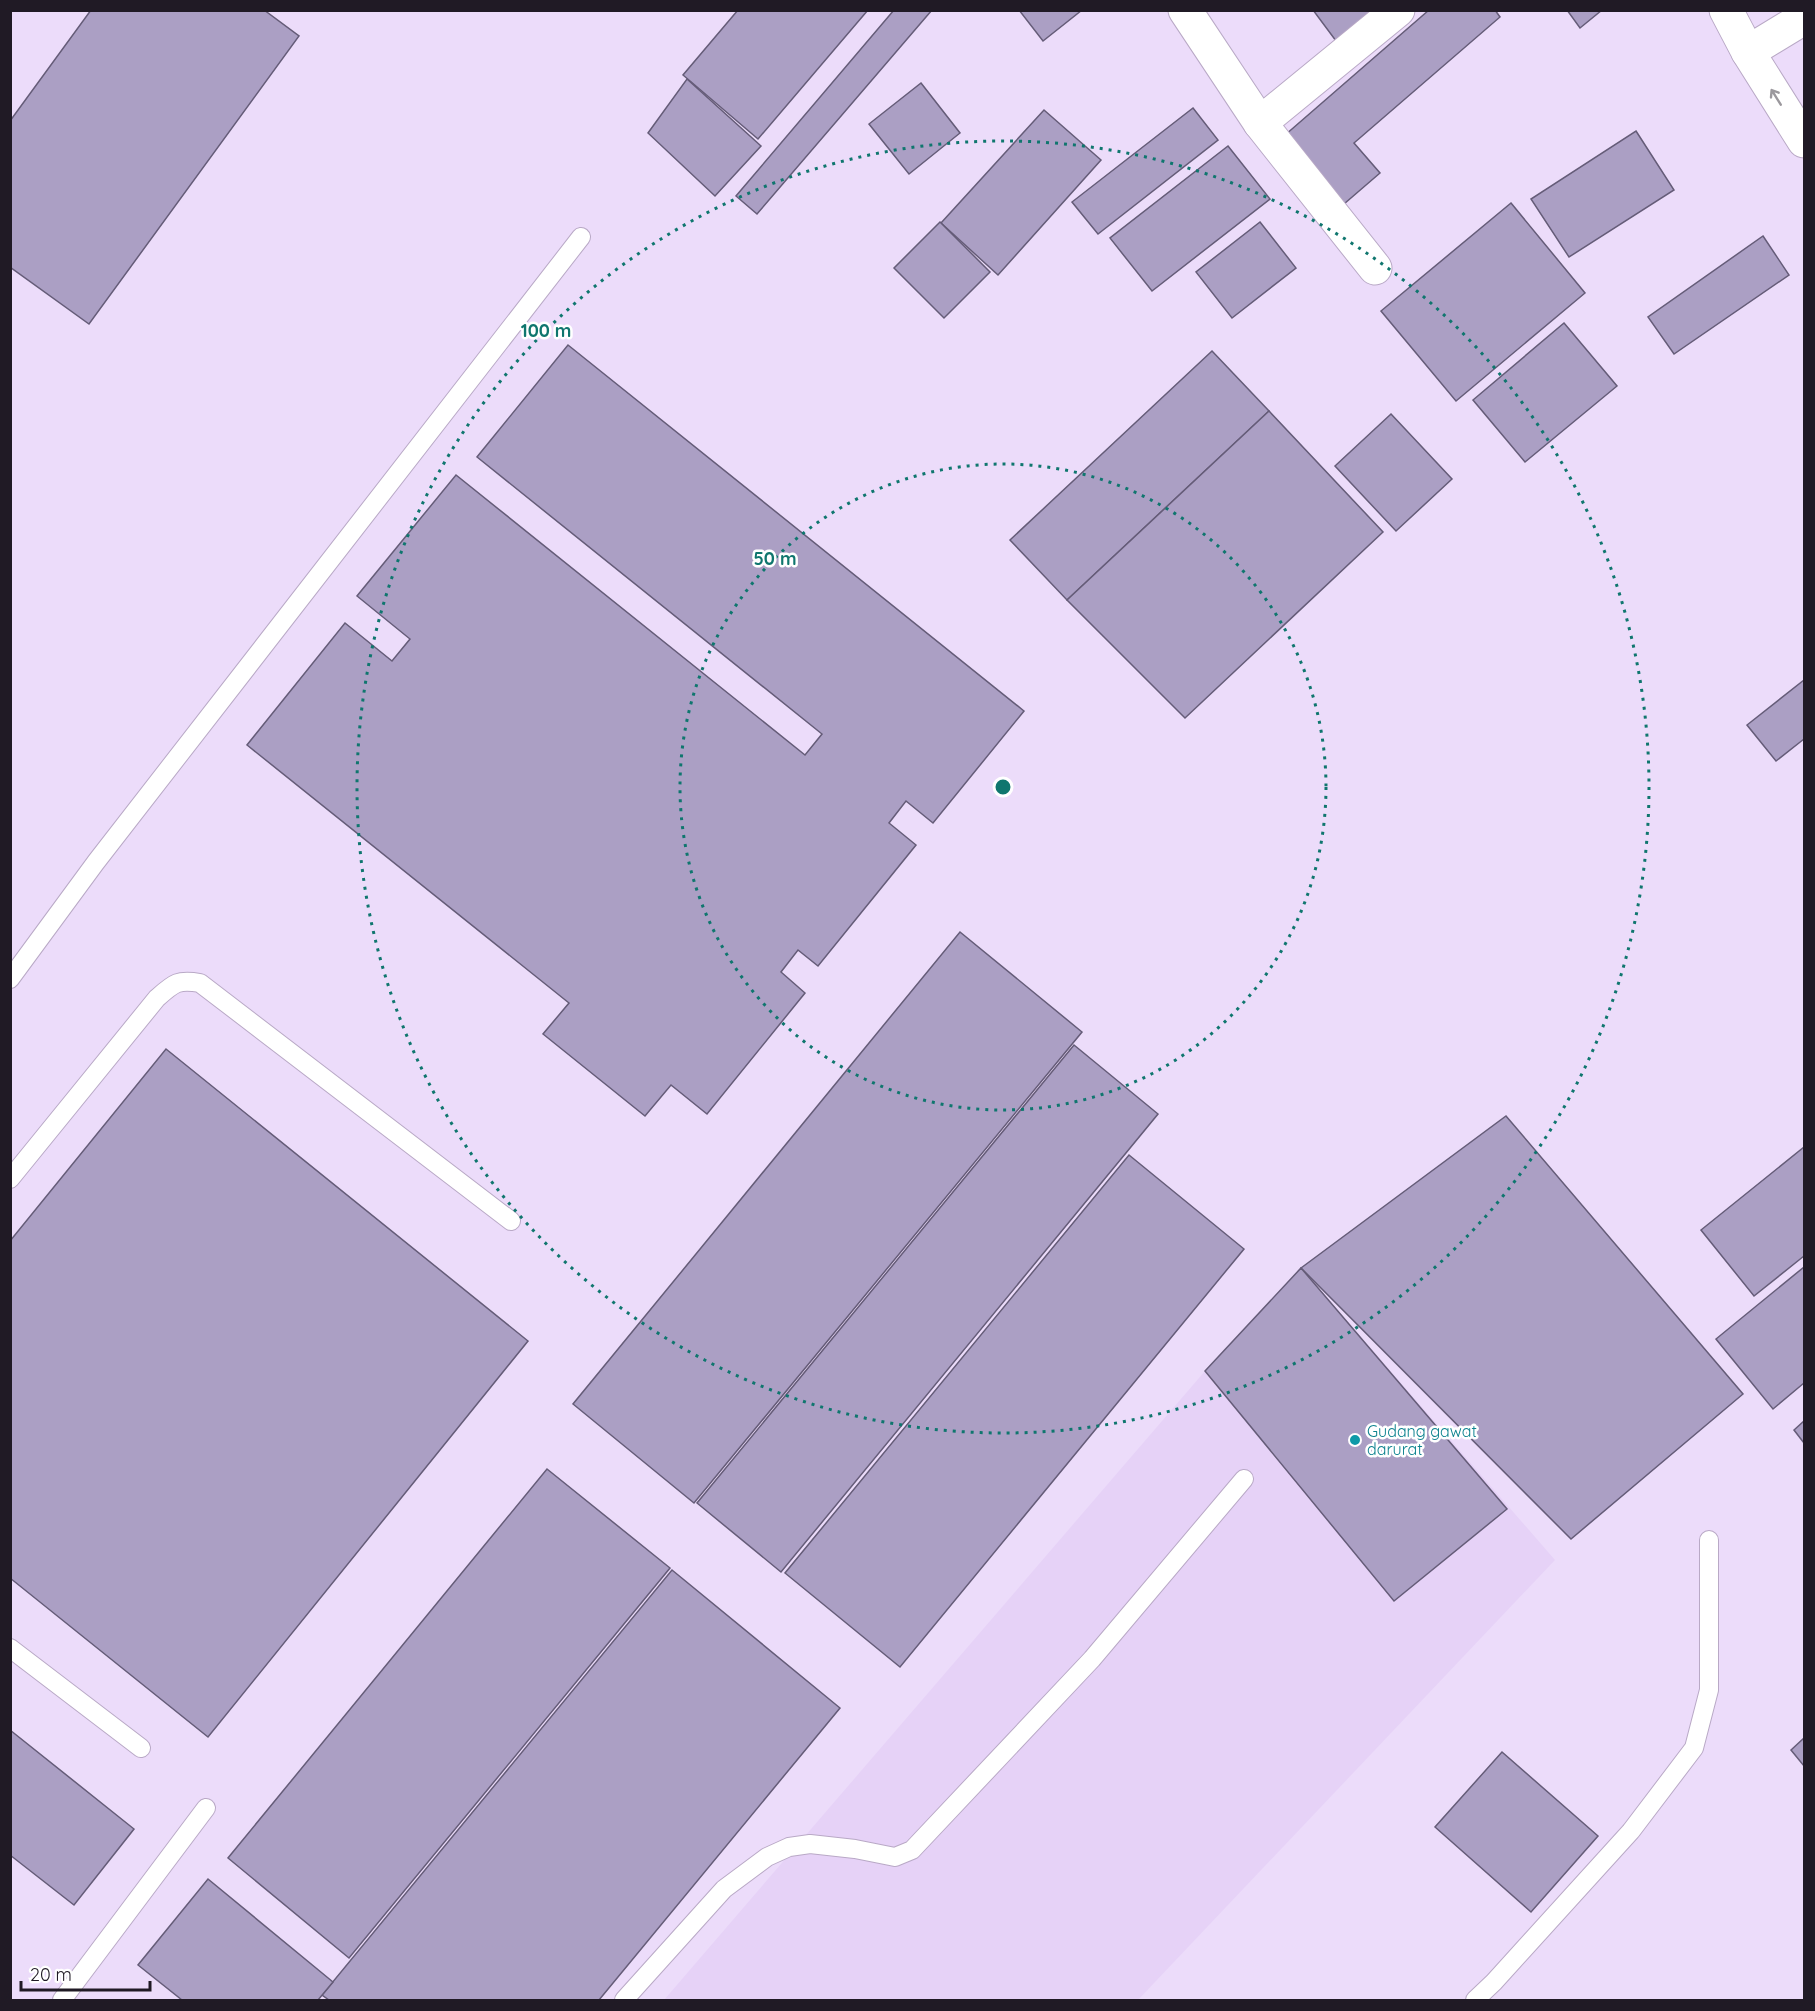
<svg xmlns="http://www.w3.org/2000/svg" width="1815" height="2011" font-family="Quicksand,sans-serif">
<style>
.built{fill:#e6d2f7}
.building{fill:#ab9fc4;stroke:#655c78;stroke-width:1.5}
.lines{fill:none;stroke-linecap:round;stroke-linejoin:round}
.lane-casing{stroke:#b9a9c6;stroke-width:20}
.street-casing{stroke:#b9a9c6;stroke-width:35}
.secondary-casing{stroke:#b9a9c6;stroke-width:35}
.lane{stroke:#fff;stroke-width:18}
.street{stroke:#fff;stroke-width:33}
.secondary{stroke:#fff;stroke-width:33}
.oneway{stroke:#9b989d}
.ring{fill:none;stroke:#0f766e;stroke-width:3;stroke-dasharray:3 6}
.culture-dot{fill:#0f9aa8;stroke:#fff;stroke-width:2}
.labels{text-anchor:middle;stroke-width:5;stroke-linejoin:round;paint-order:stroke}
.culture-label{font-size:16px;fill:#0d838f;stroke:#fff;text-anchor:start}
.centre{fill:#0f766e;stroke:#fff;stroke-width:3}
.ring-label{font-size:18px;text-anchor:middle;font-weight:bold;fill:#0f766e;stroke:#fff;stroke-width:5;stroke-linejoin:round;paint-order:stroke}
</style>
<rect width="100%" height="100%" fill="#ecdcfa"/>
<path class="built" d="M1301 1268 1555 1560 1138 2000H664L1205 1371Z"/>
<g class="building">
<path d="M91 10H264L299 36 89 324 10 267V121Z"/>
<path d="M738 10H868L758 139 683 75Z"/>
<path d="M894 10H932L757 214 736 196Z"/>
<path d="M1019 10H1082L1043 41Z"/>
<path d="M1313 10H1391L1342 49Z"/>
<path d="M1429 10H1495L1500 17 1354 143 1380 173 1337 210 1277 142Z"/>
<path d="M1567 10H1602L1580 28Z"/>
<path d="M687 79 761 146 715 196 648 133Z"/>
<path d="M921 83 960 133 909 174 869 124Z"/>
<path d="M1193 108 1218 140 1098 234 1072 202Z"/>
<path d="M1044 110 1101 160 998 275 941 223Z"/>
<path d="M1636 131 1674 190 1569 257 1531 199Z"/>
<path d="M1228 146 1270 199 1152 291 1110 238Z"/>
<path d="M1511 203 1585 293 1456 401 1381 311Z"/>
<path d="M940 222 990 272 944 318 894 268Z"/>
<path d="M1260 222 1296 268 1232 318 1196 272Z"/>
<path d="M1763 236 1789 275 1674 354 1648 317Z"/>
<path d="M1564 323 1617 386 1525 462 1473 400Z"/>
<path d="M568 345 1024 711 933 823 906 801 889 823 916 845 818 966 798 950 781 972 805 993 707 1114 671 1085 645 1116 543 1034 569 1003 247 745 345 623 392 661 410 639 357 596 456 475 805 755 822 734 477 457Z"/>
<path d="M1212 351 1269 411 1067 600 1010 540Z"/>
<path d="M1269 411 1383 532 1185 718 1067 600Z"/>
<path d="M1391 414 1452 479 1396 531 1335 466Z"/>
<path d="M1804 680V739L1776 761 1747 725Z"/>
<path d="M960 932 1082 1032 694 1503 573 1404Z"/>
<path d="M1074 1045 1158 1114 781 1572 697 1503Z"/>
<path d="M166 1049 528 1341 208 1737 10 1578V1241Z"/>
<path d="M1506 1116 1743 1394 1571 1539 1301 1268Z"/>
<path d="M1804 1147V1256L1754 1296 1701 1230Z"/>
<path d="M1129 1155 1244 1249 900 1667 785 1573Z"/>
<path d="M1804 1267V1383L1773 1409 1716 1339Z"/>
<path d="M1301 1268 1507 1509 1394 1601 1205 1371Z"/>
<path d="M1804 1421V1443L1794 1430Z"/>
<path d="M547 1469 670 1568 349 1958 228 1858Z"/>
<path d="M672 1570 840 1708 599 2000H329L322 1995Z"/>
<path d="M10 1730 134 1829 74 1905 10 1855Z"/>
<path d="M1804 1738V1766L1791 1750Z"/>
<path d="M1502 1752 1598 1836 1531 1912 1435 1827Z"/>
<path d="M208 1879 333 1982 318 2000H182L138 1965Z"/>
</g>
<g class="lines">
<g class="lane-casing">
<g id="lane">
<path d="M10 979 96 862 581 237"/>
<path d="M10 1179 157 998C174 983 178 979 200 983L511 1221"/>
<path d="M10 1648 141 1748"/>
<path d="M62 2000 206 1808"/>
<path d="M624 2000 724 1889 767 1857 789 1847 810 1844 855 1849 895 1857 912 1850 1092 1659 1244 1479"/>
<path d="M1475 2000 1494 1982 1631 1831 1694 1748 1709 1690V1540"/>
</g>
</g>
<g class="street-casing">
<g id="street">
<path d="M1185 10 1260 123 1375 268"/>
<path d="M1260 123 1398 10"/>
</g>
</g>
<g class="secondary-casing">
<g id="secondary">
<path d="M1726 10 1748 52 1804 141"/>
<path d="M1748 52 1804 18"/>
</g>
</g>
<use href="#lane" class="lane"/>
<use href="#street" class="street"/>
<use href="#secondary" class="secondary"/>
</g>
<defs><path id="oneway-shaft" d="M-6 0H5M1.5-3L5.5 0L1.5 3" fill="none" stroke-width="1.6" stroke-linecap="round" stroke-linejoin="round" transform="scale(1.5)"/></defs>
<use class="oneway" href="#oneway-shaft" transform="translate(1776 97) rotate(-122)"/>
<g class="ring">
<circle cx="1003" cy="787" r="323"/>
<circle cx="1003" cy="787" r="646"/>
</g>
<circle class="culture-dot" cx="1355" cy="1440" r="6"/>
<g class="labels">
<g class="culture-label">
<text x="1367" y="1437">Gudang gawat<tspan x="1367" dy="18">darurat</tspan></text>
</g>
</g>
<circle cx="1003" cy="787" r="9" class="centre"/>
<g class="ring-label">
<text x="546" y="337">100 m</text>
<text x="775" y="565">50 m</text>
</g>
<rect width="1815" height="2011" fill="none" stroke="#201a25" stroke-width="24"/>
<path d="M21 1981v9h129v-9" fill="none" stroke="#201a25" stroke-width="3"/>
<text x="30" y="1981" font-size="18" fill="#201a25" stroke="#ffffff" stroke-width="4.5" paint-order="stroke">20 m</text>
</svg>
